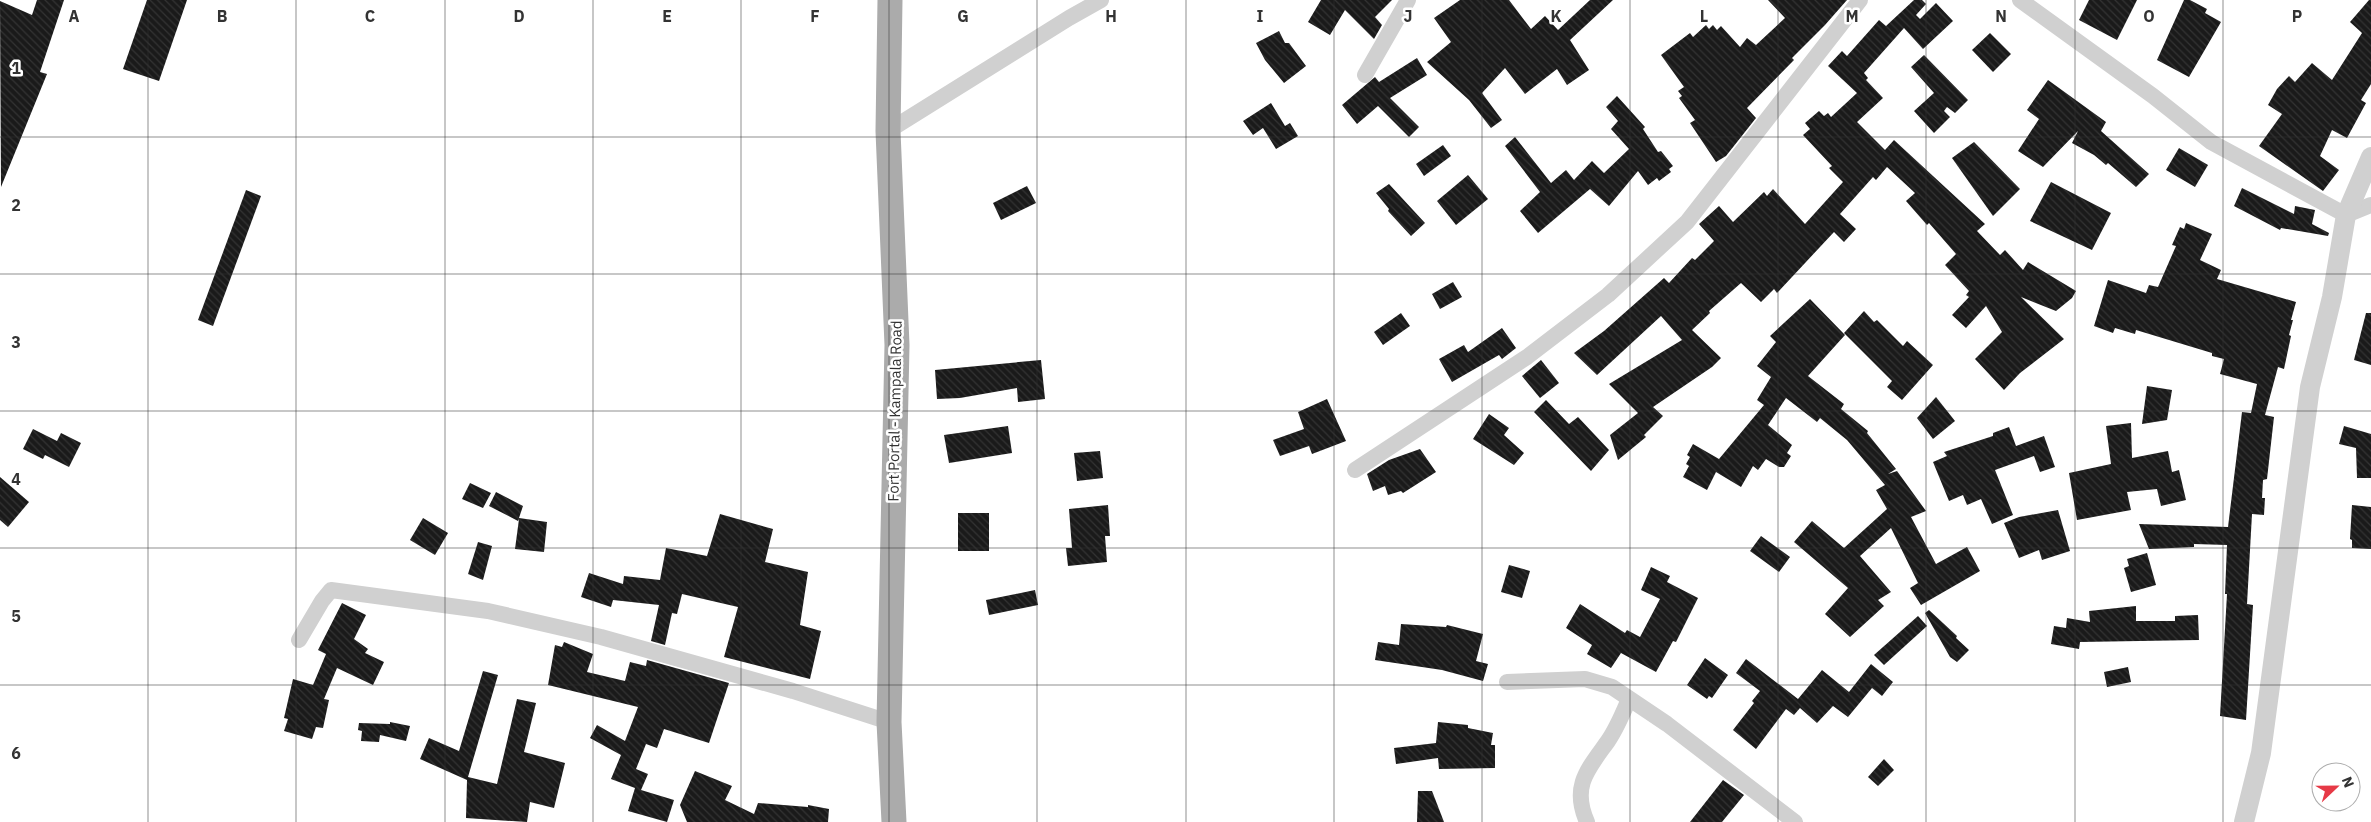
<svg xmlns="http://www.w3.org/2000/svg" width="2371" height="822" font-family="'IBM Plex Sans',sans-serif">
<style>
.building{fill:url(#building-back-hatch)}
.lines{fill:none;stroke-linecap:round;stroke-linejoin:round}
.minor{stroke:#d0d0d0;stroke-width:16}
.tertiary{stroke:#d0d0d0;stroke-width:20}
.primary{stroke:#ababab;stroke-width:25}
.grid{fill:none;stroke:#333;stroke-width:1;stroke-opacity:0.55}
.labels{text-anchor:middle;stroke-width:5;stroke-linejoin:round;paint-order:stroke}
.street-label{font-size:15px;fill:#333;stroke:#fff}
.grid-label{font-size:16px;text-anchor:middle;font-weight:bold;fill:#333;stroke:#fff;stroke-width:5;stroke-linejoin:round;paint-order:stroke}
</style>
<defs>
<pattern id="building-back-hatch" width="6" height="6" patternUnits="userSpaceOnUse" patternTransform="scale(1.25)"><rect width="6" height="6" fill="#1a1a1a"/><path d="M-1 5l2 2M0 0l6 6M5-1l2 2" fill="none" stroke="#333"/></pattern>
</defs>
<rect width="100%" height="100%" fill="#fff"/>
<g class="building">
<path d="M37 0H64L40 72 47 74 1 187 0 1 32 15Z"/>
<path d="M147 0H187L159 81 123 69Z"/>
<path d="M1321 0H1392L1375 17 1382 25 1374 39 1345 10 1330 35 1308 22Z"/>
<path d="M1460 0H1509L1531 29 1545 16 1558 30 1590 0H1613L1570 40 1589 70 1567 85 1557 69 1525 94 1505 68 1482 93 1502 120 1491 128 1469 100 1427 62 1451 42 1434 18Z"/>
<path d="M1768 0H1847L1825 25 1792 58 1794 60 1747 108 1756 118 1726 156 1716 162 1690 123 1695 120 1679 98 1682 96 1678 91 1684 87 1661 55 1690 33 1693 37 1706 25 1709 29 1713 25 1717 30 1721 26 1740 47 1747 38 1756 45 1785 18Z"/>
<path d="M1914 0H1922L1926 4 1916 15 1920 19 1936 3 1953 21 1923 49 1904 28 1864 73 1868 78 1866 80 1883 98 1857 122 1885 150 1894 140 1985 224 1977 231 2000 255 2005 250 2023 270 2028 262 2076 291 2072 298 2056 311 2021 297 2064 339 2020 373 2004 390 1975 359 2002 332 1986 306 1966 328 1952 315 1969 297 1966 295 1969 291 1945 265 1956 254 1929 223 1927 225 1906 201 1915 193 1887 167 1876 180 1873 177 1840 214 1856 229 1844 242 1834 232 1777 293 1774 289 1761 302 1741 283 1709 311 1710 313 1692 330 1721 358 1712 367 1653 407 1663 416 1644 435 1646 437 1618 460 1610 435 1638 413 1609 384 1682 340 1661 316 1597 375 1574 353 1604 331 1664 278 1669 283 1692 258 1695 260 1714 241 1699 224 1719 206 1733 222 1764 192 1767 196 1773 189 1805 224 1843 182 1829 168 1832 166 1803 135 1810 129 1805 123 1819 111 1824 116 1828 113 1831 117 1857 93 1828 66 1842 51 1847 56 1879 20 1886 26Z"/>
<path d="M2089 0H2137L2117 40 2079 20Z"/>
<path d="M2184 0H2190L2207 9 2205 13 2221 22 2189 77 2157 60Z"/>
<path d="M2369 0H2371V84L2361 100 2366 103 2347 138 2332 130 2320 156 2339 170 2323 191 2259 146 2282 114 2268 105 2277 89 2289 76 2295 82 2312 63 2332 80 2362 33 2350 22Z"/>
<path d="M1279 31 1285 43H1289L1306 66 1284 83 1265 60 1256 43Z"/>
<path d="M1990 33 2011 54 1993 72 1972 50Z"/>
<path d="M1924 55 1968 100 1955 113 1947 107 1944 111 1950 117 1934 133 1914 111 1934 93 1911 67Z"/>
<path d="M1417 58 1427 75 1390 98 1419 127 1409 137 1378 106 1357 124 1342 105 1375 77 1379 82Z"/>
<path d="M2048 80 2106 122 2101 131 2149 174 2136 187 2108 163 2106 165 2094 155 2072 143 2078 131 2043 167 2018 151 2039 119 2027 110Z"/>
<path d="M1617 96 1645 127 1643 129 1658 152 1661 151 1673 166 1669 169 1671 172 1659 181 1657 178 1648 185 1638 171 1609 206 1590 189 1538 233 1520 211 1540 192 1505 146 1515 137 1551 183 1566 170 1574 180 1592 161 1604 173 1629 149 1611 129 1618 121 1606 107Z"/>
<path d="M1271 103 1285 126 1290 123 1298 136 1276 149 1263 128 1253 135 1243 121Z"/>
<path d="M1974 142 2020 189 1993 216 1952 158Z"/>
<path d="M1443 145 1451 156 1424 176 1416 164Z"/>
<path d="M2179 148 2208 165 2195 187 2166 170Z"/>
<path d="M1468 175 1488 199 1456 225 1437 201Z"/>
<path d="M2051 182 2111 213 2092 250 2030 221Z"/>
<path d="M1389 184 1425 223 1411 236 1388 211 1389 209 1376 193Z"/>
<path d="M1027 186 1036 203 1001 220 993 203Z"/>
<path d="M2242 188 2294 214 2295 206 2315 210 2312 224 2329 233 2328 236 2281 228 2280 230 2234 206Z"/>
<path d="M246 190 261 196 213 326 198 320Z"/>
<path d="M2186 223 2212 234 2200 260 2221 270 2217 279 2296 302 2291 320H2293L2289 335 2291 336 2284 369 2278 367 2265 415 2274 417 2267 479 2263 480 2262 498H2265L2264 515 2252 514 2247 604 2253 605 2246 720 2220 716 2227 594H2225L2227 545 2194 544V547L2149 549 2139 524 2228 527 2242 412 2251 413 2257 384 2220 374 2224 359 2212 356V353L2136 330 2135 334 2115 328 2113 333 2094 326 2108 280 2146 293 2149 285 2158 287 2176 246 2172 245 2180 227 2184 229Z"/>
<path d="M1453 282 1462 297 1440 309 1432 294Z"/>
<path d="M1810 299 1845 335 1808 376 1844 404 1841 409 1868 431 1867 433 1896 469 1888 474 1897 471 1926 511 1911 517 1936 564 1967 547 1980 571 1921 605 1910 588 1918 583 1891 528 1860 556 1891 592 1878 600 1884 606 1850 637 1825 614 1848 588 1794 542 1812 521 1844 548 1887 509 1876 490 1885 485 1847 440 1820 418 1817 422 1786 398 1768 425 1792 445 1787 453 1791 456 1784 467H1779L1766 459 1758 470 1753 466 1741 487 1716 472 1707 490 1683 477 1689 466 1686 464 1690 457 1687 455 1693 444 1719 459 1764 405 1757 400 1771 377 1757 366 1776 342 1770 336Z"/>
<path d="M1864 311 1874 322 1877 320 1903 346 1907 341 1933 365 1902 400 1887 387 1892 381 1844 333Z"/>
<path d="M1401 313 1410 326 1383 345 1374 332Z"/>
<path d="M2366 313H2371V365L2354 360Z"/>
<path d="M1502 328 1516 348 1502 359 1499 355 1452 382 1439 359 1464 345 1468 352Z"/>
<path d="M1041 360 1045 399 1018 402 1017 388 960 398 937 399 935 370Z"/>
<path d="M1541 360 1559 383 1540 398 1522 376Z"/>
<path d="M2147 386 2172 390 2167 420 2142 424Z"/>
<path d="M1936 397 1955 421 1933 439 1917 418Z"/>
<path d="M1327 399 1346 441 1312 454 1309 446 1280 456 1273 440 1304 429 1298 412Z"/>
<path d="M1546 400 1569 424 1578 417 1609 450 1591 471 1534 412Z"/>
<path d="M1489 414 1509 428 1504 435 1524 453 1514 465 1473 439Z"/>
<path d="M2131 423 2132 458 2168 451 2172 472 2179 470 2186 500 2161 506 2157 489 2127 492 2131 510 2077 520 2069 473 2111 464 2106 426Z"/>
<path d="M1008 426 1012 453 949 463 944 435Z"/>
<path d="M2344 426 2371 434V478H2357L2356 448 2339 444Z"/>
<path d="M2009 427 2016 446 2044 436 2055 467 2040 472 2034 456 1995 470 2013 515 1992 524 1981 499 1967 505 1963 495 1949 501 1933 462 1947 456 1944 452 1993 436V433Z"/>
<path d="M33 429 57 441 61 433 81 443 69 467 45 455 43 459 23 449Z"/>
<path d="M1420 449 1436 472 1403 493 1401 491 1388 495 1385 486 1373 491 1367 474 1389 460Z"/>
<path d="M1100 451 1103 478 1077 481 1074 453Z"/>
<path d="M0 477 29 502 8 527 0 520Z"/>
<path d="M470 483 491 493 483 508 462 499Z"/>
<path d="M496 492 523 506 519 518 547 522 544 552 515 549 519 519 518 521 489 506Z"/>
<path d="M1108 505 1110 536H1105L1107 562 1068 566 1066 548H1072L1069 509Z"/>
<path d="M2352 505 2371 507V549L2352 548V540L2350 539Z"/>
<path d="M2058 510 2070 551 2042 560 2039 550 2019 558 2004 523 2019 517Z"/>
<rect x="958" y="513" width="31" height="38"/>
<path d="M720 514 773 529 765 562 808 572 800 625 821 631 810 679 724 657 738 607 682 594 677 614 672 613 665 645 651 641 659 605 613 600 611 607 581 597 589 573 623 584 624 576 660 580 666 548 707 556Z"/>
<path d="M423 518 448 533 435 555 410 540Z"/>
<path d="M1761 536 1790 557 1779 572 1750 551Z"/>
<path d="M478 542 492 546 483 580 468 574Z"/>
<path d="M2147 553 2156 585 2131 592 2124 568 2129 566 2127 559Z"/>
<path d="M1509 565 1530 571 1522 598 1501 592Z"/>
<path d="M1651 567 1670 576 1667 582 1698 598 1676 642 1673 641 1656 672 1621 653 1611 668 1587 654 1592 645 1566 628 1580 604 1625 633 1627 630 1640 637 1660 599 1641 590Z"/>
<path d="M1035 590 1038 605 989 615 986 600Z"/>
<path d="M342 603 366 615 354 639 368 649 365 653 384 662 373 685 337 668 324 699 329 700 323 728 316 727 312 739 284 731 288 719 284 718 293 679 313 685 326 654 318 650Z"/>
<path d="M2136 606V621H2175V616L2198 615 2199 640 2080 642 2079 649 2051 644 2054 626 2066 628 2067 618 2090 622 2089 611Z"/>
<path d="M1929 610 1957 636 1956 638 1969 650 1957 662 1950 657 1925 613Z"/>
<path d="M1918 616 1927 626 1884 665 1874 655Z"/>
<path d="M1401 624 1446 627 1447 625 1483 634 1476 661 1488 664 1483 681 1442 670 1375 660 1378 642 1399 645Z"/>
<path d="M564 642 593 654 587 672 625 681 630 662 646 666 647 660 729 683 709 743 664 729 657 748 646 744 636 769 648 774 641 790 674 800 667 822 628 811 635 788 611 779 621 755 590 738 597 725 625 741 638 707 548 685 555 645 562 647Z"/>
<path d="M1705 658 1728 675 1712 698 1709 696 1707 699 1687 685Z"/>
<path d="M1746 659 1798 699 1822 670 1849 692 1871 664 1893 682 1882 696 1872 688 1848 717 1833 706 1817 723 1800 708 1794 715 1786 709 1756 749 1733 730 1754 703 1752 701 1760 691 1736 673Z"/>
<path d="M2128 667 2131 682 2107 687 2104 672Z"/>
<path d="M483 671 498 675 468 777 497 784 517 699 536 703 524 752 565 763 554 808 530 802 527 822 466 818 467 780 420 759 429 738 459 751Z"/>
<path d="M390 722 410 726 406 741 380 735 379 742 361 741 362 731 358 730 359 723 390 724Z"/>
<path d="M1438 722 1468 725V728L1493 733 1491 745H1495V768L1439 769 1438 758 1396 764 1394 748 1436 743Z"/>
<path d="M1884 759 1894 770 1878 786 1868 777Z"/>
<path d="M695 771 732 786 725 800 754 814 758 803 808 807V805L829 809 828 822H687L680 805Z"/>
<path d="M1723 780 1744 795 1722 822H1690Z"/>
<path d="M1418 791H1432L1444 822H1417Z"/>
</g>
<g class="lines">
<g class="minor">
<path d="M2020 0 2153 96 2211 142 2346 215 2371 205"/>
<path d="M1365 75 1408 0"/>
<path d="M888 131 1069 18 1101 0"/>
<path d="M1355 470 1527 357 1608 295 1687 222 1860 0"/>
<path d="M299 640 322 601 331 590 488 611 601 637 793 691 889 722"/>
<path d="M1507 682 1585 679 1612 687 1667 724 1795 822"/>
<path d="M1587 822C1571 786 1588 769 1608 741 1617 728 1623 713 1629 699"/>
</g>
<path class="tertiary" d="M2244 822 2261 753 2310 387 2332 297 2346 215 2371 157"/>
<path class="primary" d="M890 0 888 131 897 345 889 722 894 822"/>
</g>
<path class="grid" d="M148 0V822M296 0V822M445 0V822M593 0V822M741 0V822M889 0V822M1037 0V822M1186 0V822M1334 0V822M1482 0V822M1630 0V822M1778 0V822M1926 0V822M2075 0V822M2223 0V822M0 137H2371M0 274H2371M0 411H2371M0 548H2371M0 685H2371"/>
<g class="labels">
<g class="street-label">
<text transform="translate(895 411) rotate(-89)" y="5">Fort Portal - Kampala Road</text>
</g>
</g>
<g class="grid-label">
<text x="74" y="22">A</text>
<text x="222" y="22">B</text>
<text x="370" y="22">C</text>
<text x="519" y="22">D</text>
<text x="667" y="22">E</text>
<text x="815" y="22">F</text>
<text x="963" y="22">G</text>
<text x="1111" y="22">H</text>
<text x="1260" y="22">I</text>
<text x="1408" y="22">J</text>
<text x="1556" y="22">K</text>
<text x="1704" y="22">L</text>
<text x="1852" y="22">M</text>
<text x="2001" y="22">N</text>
<text x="2149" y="22">O</text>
<text x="2297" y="22">P</text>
<text x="16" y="74">1</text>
<text x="16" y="211">2</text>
<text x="16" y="348">3</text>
<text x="16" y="485">4</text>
<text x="16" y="622">5</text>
<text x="16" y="759">6</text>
</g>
<g transform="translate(2336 787) rotate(68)"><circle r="24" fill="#ffffff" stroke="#adadad"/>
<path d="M0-4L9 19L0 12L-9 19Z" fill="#e63946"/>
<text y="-8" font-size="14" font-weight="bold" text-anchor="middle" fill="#333333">N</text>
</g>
</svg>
